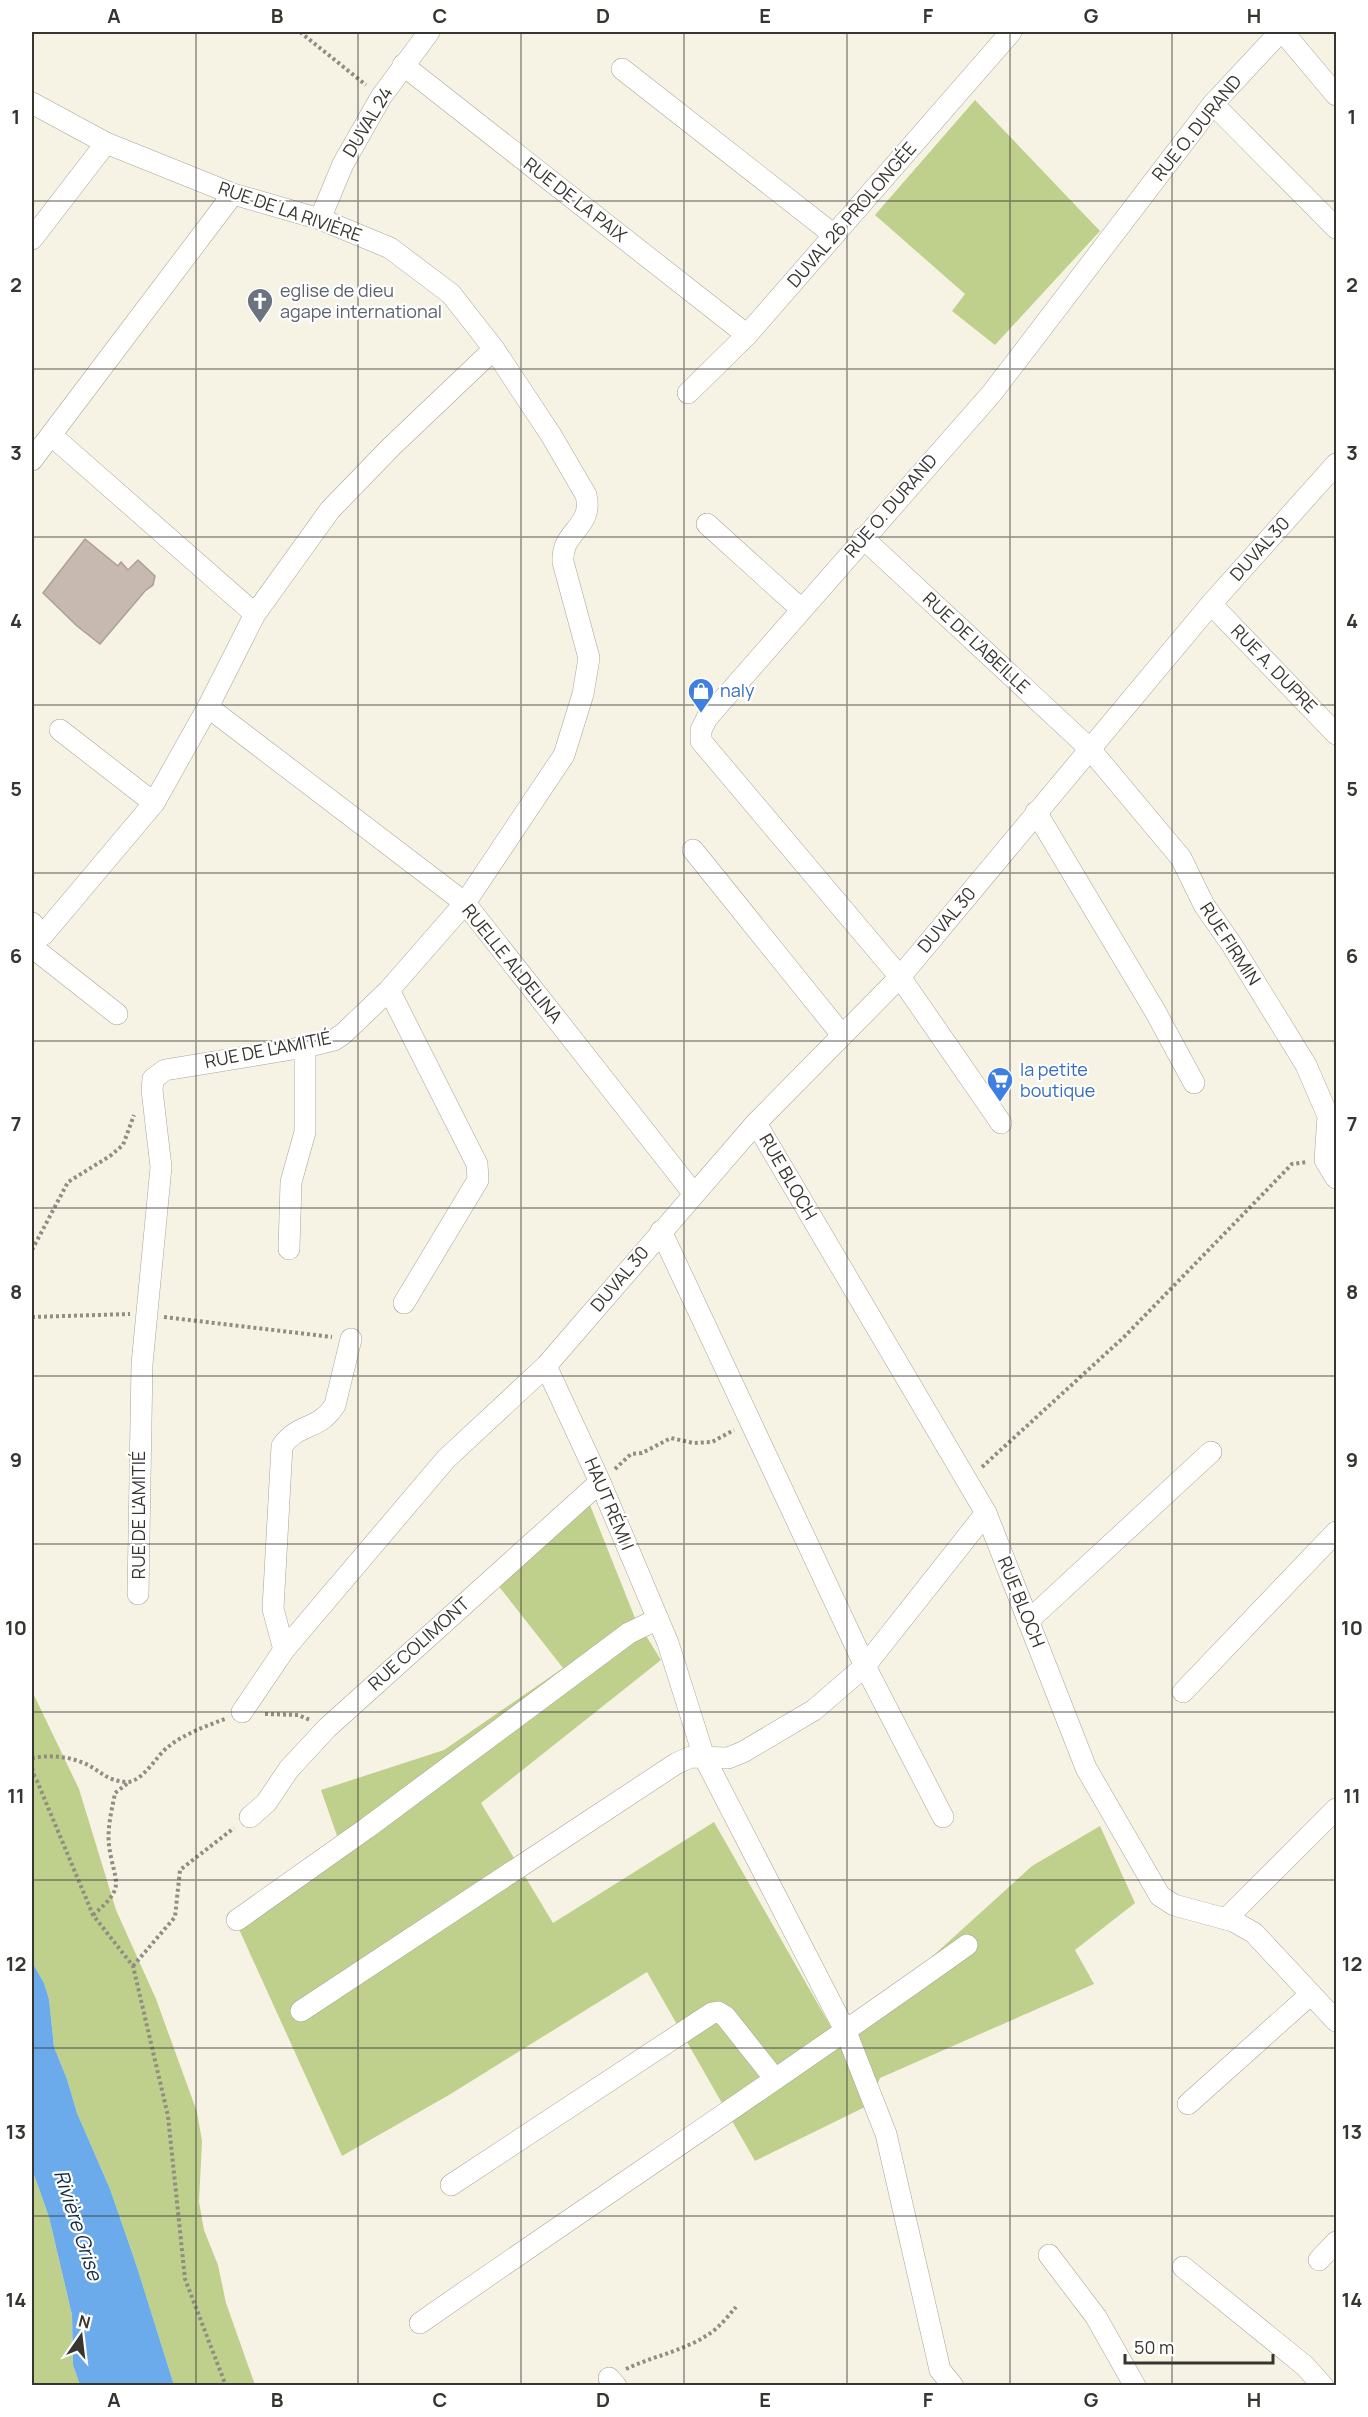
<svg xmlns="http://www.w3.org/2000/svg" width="1368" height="2417" font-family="Manrope,sans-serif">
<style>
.green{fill:#bfd08c}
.water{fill:#6babeb}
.building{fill:#c7b8b0;stroke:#ad9e96;stroke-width:1.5}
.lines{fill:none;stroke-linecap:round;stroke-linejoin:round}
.minor-casing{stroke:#a8a496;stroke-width:22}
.path{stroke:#908d83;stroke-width:4;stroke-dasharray:3 3;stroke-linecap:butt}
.minor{stroke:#fff;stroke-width:21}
.grid{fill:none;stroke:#37352f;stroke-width:1.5;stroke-opacity:0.55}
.labels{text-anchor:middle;stroke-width:4.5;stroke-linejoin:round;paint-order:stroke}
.street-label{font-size:18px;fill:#37352f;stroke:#fff}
.worship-label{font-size:18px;fill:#5b616d;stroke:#fff;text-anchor:start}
.shop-label{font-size:18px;fill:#366cbe;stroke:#fff;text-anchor:start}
.water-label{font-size:20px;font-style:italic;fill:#112c46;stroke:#fff}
.neatline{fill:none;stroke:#37352f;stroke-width:2}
.grid-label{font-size:20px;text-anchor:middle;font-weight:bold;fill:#37352f}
</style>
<rect width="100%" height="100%" fill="#f7f3e4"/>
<g class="green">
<path d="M975 100 1100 231 995 345 952 311 965 294 875 215Z"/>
<path d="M588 1500 635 1618 661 1660 481 1803 553 1923 714 1822 839 2041 1032 1866 1100 1826 1135 1903 1075 1950 1094 1984 880 2078 869 2105 755 2161 647 1972 449 2095 342 2156 238 1927 342 1850 321 1790 444 1750 563 1668 493 1579Z"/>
<path d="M32 1691 79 1789 116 1910 156 1999 197 2112 202 2141 199 2202 204 2230 218 2265 226 2303 255 2385H174L136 2264 110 2189 77 2113 67 2079 54 2047 49 1999 44 1983 32 1962Z"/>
<path d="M32 2169 49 2217 72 2315 73 2365 80 2385H32Z"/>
</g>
<path class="water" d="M32 1962 44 1983 49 1999 54 2047 67 2079 77 2113 110 2189 136 2264 174 2385H80L73 2365 72 2315 49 2217 32 2169Z"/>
<path class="building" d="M85 539 118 566 121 562 128 570 138 560 155 576 153 585 145 591 100 644 77 626 43 593Z"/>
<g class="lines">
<g class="minor-casing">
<g id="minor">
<path d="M1283 32 1336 95"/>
<path d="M403 65 747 335"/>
<path d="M622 69 834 235"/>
<path d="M32 103 106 143 233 194 320 219 390 248 451 294 494 349 551 435 586 495C594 528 561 530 563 562L589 658 583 694 564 755 465 903 389 990 343 1034 334 1040 305 1047 165 1070 153 1079 152 1090 161 1167 142 1364 138 1594"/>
<path d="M1213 104 1336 228"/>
<path d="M320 219 343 164 381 97 429 32"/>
<path d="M32 239 106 143"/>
<path d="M688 393 747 335 1011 32"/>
<path d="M51 435 255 614"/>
<path d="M32 460 233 194"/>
<path d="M707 524 801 609"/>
<path d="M863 538 1089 748 1181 858 1204 905 1232 945 1306 1065 1328 1116 1325 1160 1336 1178"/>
<path d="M1211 604 1336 734"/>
<path d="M208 707 465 903 694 1194"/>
<path d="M60 730 154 803"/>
<path d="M1036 812 1155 1011 1194 1083"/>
<path d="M693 850 842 1035"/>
<path d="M32 923 43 935 154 803 208 707 255 614 330 510 391 447 494 349"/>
<path d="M32 947 117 1014"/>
<path d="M389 990 477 1164 478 1180 404 1303"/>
<path d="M756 1123 986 1513 1086 1768 1160 1896 1174 1905 1233 1921 1254 1933 1336 2021"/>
<path d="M1001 1123 900 977 701 741V730L707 718 992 393 1213 104 1280 32"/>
<path d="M661 1231 865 1666 943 1817"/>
<path d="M289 1249 291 1182 305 1132V1047"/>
<path d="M546 1366 600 1482 668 1643 704 1757 846 2032 886 2134 940 2370 953 2386"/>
<path d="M1028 1621 1211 1452"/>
<path d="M284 1650 273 1609 282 1446C299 1422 319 1431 335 1405L351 1339"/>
<path d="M1183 1692 1336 1532"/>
<path d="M242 1712 284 1650 446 1459 546 1366 756 1123 900 977 1211 604 1336 464"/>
<path d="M250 1817 266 1803 289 1769 327 1728 600 1482"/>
<path d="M1226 1919 1336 1809"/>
<path d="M237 1920 367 1828 629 1633 658 1619"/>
<path d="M301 2011 677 1763 691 1757 728 1758 743 1752 814 1710 865 1666 986 1513"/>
<path d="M1188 2104 1311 1994"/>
<path d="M451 2185 712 2013 718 2012 725 2016 775 2079"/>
<path d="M1049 2255 1096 2317 1135 2386"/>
<path d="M1319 2260 1336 2242"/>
<path d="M1183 2267 1305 2366 1323 2386"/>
<path d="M420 2323C602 2196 787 2074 967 1945"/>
<path d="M609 2378 616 2386"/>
</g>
</g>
<g class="path">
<path d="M300 32 366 85"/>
<path d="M32 1250 68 1182 110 1156 123 1145 134 1115"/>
<path d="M32 1317 130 1314"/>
<path d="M164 1317 332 1337"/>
<path d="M982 1467 1124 1337 1292 1164 1307 1162"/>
<path d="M615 1469 631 1454 642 1453 671 1438 693 1443 712 1442 734 1430"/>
<path d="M265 1714 298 1715 310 1720"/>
<path d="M32 1758C47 1755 66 1756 81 1762 99 1768 104 1781 127 1782 143 1782 156 1756 168 1747 184 1734 206 1726 225 1719"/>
<path d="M32 1768 35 1778"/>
<path d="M32 1776 37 1781 93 1915 133 1966 168 2116 185 2279 226 2386"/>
<path d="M93 1915C128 1885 114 1884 109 1845 107 1828 112 1809 115 1793L128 1783"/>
<path d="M133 1966 175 1917 180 1870 234 1828"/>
<path d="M626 2369C653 2356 684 2351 709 2334 719 2328 728 2316 736 2307"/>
</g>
<use href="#minor" class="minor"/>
</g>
<path class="grid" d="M196 32V2386M358 32V2386M521 32V2386M684 32V2386M847 32V2386M1010 32V2386M1172 32V2386M32 201H1336M32 369H1336M32 537H1336M32 705H1336M32 873H1336M32 1041H1336M32 1208H1336M32 1376H1336M32 1544H1336M32 1712H1336M32 1880H1336M32 2048H1336M32 2216H1336"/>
<defs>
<g id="church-pin" transform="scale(1.35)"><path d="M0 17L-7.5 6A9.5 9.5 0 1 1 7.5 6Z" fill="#6b7280" stroke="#fff"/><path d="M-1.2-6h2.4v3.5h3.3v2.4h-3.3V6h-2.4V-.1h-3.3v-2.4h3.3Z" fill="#fff"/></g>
<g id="shop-pin" transform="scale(1.35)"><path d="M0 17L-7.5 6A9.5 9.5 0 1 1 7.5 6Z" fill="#3f7fe0" stroke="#fff"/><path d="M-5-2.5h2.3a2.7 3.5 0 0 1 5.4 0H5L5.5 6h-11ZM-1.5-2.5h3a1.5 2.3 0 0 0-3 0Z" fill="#fff"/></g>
<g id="supermarket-pin" transform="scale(1.35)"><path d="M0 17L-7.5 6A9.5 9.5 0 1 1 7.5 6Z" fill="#3f7fe0" stroke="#fff"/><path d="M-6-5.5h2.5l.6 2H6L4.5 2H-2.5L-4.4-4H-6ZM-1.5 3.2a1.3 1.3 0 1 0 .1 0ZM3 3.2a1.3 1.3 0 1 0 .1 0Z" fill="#fff"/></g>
</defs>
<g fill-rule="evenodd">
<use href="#church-pin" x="260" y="301"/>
<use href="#shop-pin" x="701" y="691"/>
<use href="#supermarket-pin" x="1000" y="1080"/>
</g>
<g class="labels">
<g class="street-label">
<text transform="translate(368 122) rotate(-59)" y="6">DUVAL 24</text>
<text transform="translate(1197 128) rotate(-51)" y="6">RUE O. DURAND</text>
<text transform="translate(575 200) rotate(38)" y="6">RUE DE LA PAIX</text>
<text transform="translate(290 212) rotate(19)" y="6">RUE DE LA RIVIÈRE</text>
<text transform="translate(852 215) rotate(-49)" y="6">DUVAL 26 PROLONGÉE</text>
<text transform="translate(891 506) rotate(-49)" y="6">RUE O. DURAND</text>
<text transform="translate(1260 549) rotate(-48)" y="6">DUVAL 30</text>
<text transform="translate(976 643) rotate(43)" y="6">RUE DE L'ABEILLE</text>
<text transform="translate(1274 669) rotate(46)" y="6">RUE A. DUPRE</text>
<text transform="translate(947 920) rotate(-50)" y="6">DUVAL 30</text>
<text transform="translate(1230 944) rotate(57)" y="6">RUE FIRMIN</text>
<text transform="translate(512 964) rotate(51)" y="6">RUELLE ALDELINA</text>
<text transform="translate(268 1050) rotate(-11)" y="6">RUE DE L'AMITIÉ</text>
<text transform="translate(788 1177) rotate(60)" y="6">RUE BLOCH</text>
<text transform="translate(620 1279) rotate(-50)" y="6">DUVAL 30</text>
<text transform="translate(609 1504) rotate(67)" y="6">HAUT RÉMI I</text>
<text transform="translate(139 1515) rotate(-90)" y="6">RUE DE L'AMITIÉ</text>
<text transform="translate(1021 1602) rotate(68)" y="6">RUE BLOCH</text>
<text transform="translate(419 1644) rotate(-42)" y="6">RUE COLIMONT</text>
</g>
<g class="worship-label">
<text x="280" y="297">eglise de dieu<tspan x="280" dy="21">agape international</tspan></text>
</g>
<g class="shop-label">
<text x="720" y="697">naly</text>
<text x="1020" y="1076">la petite<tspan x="1020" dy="21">boutique</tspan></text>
</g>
<g class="water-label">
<text transform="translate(78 2225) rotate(72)" y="7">Rivière Grise</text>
</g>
</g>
<rect width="1368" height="2417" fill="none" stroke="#ffffff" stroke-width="66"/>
<g transform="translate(81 2336) rotate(14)" stroke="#ffffff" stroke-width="4.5" paint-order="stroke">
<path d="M0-4.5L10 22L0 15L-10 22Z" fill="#37352f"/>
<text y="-9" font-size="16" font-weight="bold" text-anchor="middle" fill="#37352f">N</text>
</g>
<path d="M1125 2354v9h148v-9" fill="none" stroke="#37352f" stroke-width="3"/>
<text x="1134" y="2354" font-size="18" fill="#37352f" stroke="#ffffff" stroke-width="4.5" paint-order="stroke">50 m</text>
<rect x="33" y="33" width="1302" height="2351" class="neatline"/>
<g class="grid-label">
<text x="114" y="23">A</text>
<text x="277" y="23">B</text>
<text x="440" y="23">C</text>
<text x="603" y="23">D</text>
<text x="765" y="23">E</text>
<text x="928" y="23">F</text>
<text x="1091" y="23">G</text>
<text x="1254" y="23">H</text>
<text x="16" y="124">1</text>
<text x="1352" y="124">1</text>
<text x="16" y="292">2</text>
<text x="1352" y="292">2</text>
<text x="16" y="460">3</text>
<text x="1352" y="460">3</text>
<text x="16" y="628">4</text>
<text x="1352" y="628">4</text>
<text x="16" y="796">5</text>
<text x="1352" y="796">5</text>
<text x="16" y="963">6</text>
<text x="1352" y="963">6</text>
<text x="16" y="1131">7</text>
<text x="1352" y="1131">7</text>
<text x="16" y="1299">8</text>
<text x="1352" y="1299">8</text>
<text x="16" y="1467">9</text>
<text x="1352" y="1467">9</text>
<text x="16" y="1635">10</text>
<text x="1352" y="1635">10</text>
<text x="16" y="1803">11</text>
<text x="1352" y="1803">11</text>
<text x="16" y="1971">12</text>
<text x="1352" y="1971">12</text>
<text x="16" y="2139">13</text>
<text x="1352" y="2139">13</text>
<text x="16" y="2307">14</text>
<text x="1352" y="2307">14</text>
<text x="114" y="2407">A</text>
<text x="277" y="2407">B</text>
<text x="440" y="2407">C</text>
<text x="603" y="2407">D</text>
<text x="765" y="2407">E</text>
<text x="928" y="2407">F</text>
<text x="1091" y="2407">G</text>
<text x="1254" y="2407">H</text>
</g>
</svg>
